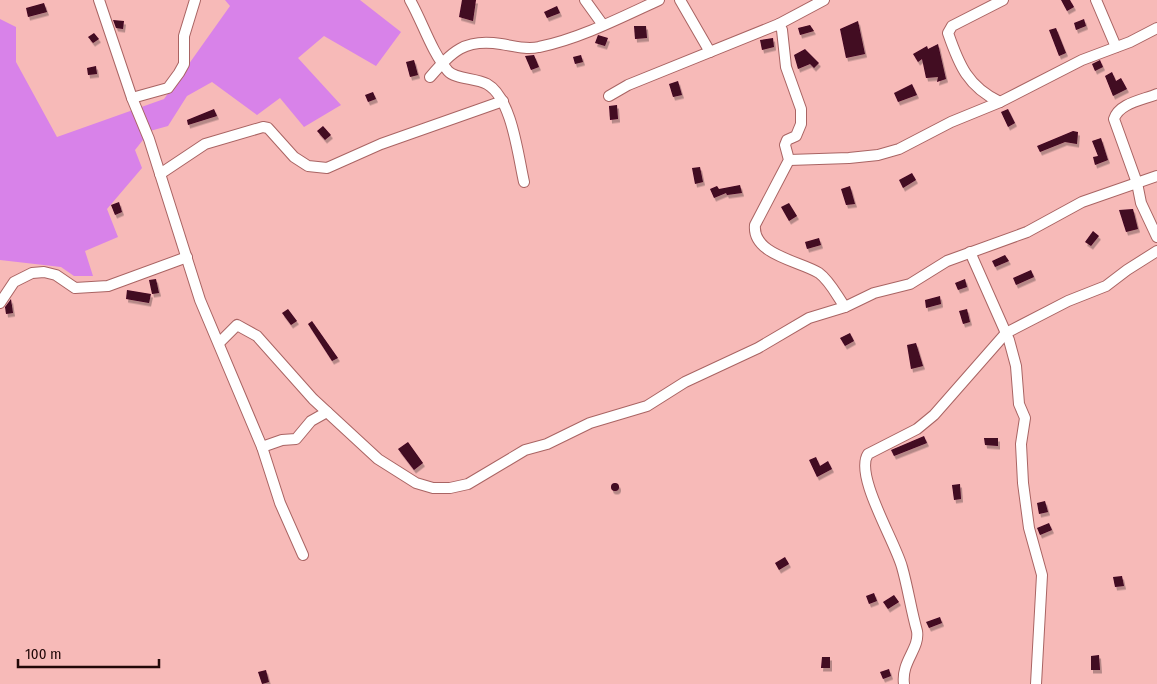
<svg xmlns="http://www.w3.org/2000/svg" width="1157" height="684" font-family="'Fira Sans Condensed',sans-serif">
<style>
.green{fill:#d882e9}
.building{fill:#420720;filter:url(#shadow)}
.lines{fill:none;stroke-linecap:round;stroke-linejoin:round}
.minor-casing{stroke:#a96463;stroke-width:12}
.minor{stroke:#fff;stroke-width:10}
</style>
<defs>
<filter id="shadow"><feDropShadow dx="2" dy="3.5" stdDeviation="0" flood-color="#0004"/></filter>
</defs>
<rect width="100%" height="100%" fill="#f7bab8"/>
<path class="green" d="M225 0H360L401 32 376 66 324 36 298 58 341 105 304 127 280 98 257 115 212 82 187 96 168 126 150 131 135 150 142 168 107 209 118 237 85 251 93 276H74L61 267 0 260V19L16 27V62L57 137 164 99 230 6Z"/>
<g class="building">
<path d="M462 0H476L473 21 459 17Z"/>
<path d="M1061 0H1070L1074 7 1067 11Z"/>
<path d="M44 3 47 12 28 17 26 8Z"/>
<path d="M557 6 560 13 547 18 544 12Z"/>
<path d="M1084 19 1086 26 1076 30 1074 23Z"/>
<path d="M113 20 124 21 123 29 116 28Z"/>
<path d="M858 21 865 54 846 58 840 29Z"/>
<path d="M810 25 814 31 800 35 798 28Z"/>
<path d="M634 26H646L647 38 635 39Z"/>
<path d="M1056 28 1066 53 1059 56 1049 30Z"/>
<path d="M94 33 99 39 93 43 88 37Z"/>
<path d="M598 35 608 38 605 46 595 43Z"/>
<path d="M773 38 774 47 762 50 760 40Z"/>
<path d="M938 44 946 79 937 82 938 77 926 78 922 59 918 62 913 54 927 46 928 49Z"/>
<path d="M805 49 819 63 814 68 810 64 798 69 794 55Z"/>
<path d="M534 55 539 67 531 70 525 56Z"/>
<path d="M581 55 583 62 575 64 573 57Z"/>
<path d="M414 60 418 75 410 77 406 62Z"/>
<path d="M1100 60 1103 67 1095 71 1092 64Z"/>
<path d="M96 66 97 74 88 75 87 68Z"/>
<path d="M1112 72 1116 81 1121 78 1127 89 1113 96 1105 76Z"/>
<path d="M678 81 682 95 673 97 669 84Z"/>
<path d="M912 84 917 95 898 102 894 93Z"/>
<path d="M373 92 376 99 368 102 365 95Z"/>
<path d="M617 105 618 119 610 120 609 106Z"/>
<path d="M214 109 217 116 188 125 187 120Z"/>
<path d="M1008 109 1015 123 1008 127 1001 112Z"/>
<path d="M323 126 331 135 325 140 317 131Z"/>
<path d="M1073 131 1078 132 1077 144 1065 142 1040 152 1037 146Z"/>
<path d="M1101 138 1108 160 1095 165 1093 157 1098 156 1092 141Z"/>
<path d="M700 167 703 182 695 184 692 168Z"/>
<path d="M912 173 916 180 903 188 899 180Z"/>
<path d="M740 185 742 193 727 195 726 193 714 198 710 189 717 186 719 189Z"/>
<path d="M850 186 855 204 846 205 841 189Z"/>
<path d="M119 202 122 212 115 215 111 205Z"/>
<path d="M789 203 797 216 789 221 781 207Z"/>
<path d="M1133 209 1138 229 1126 232 1119 210Z"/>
<path d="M1093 231 1099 236 1091 246 1085 242Z"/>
<path d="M819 238 821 245 807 249 805 242Z"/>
<path d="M1005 255 1009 261 995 267 992 261Z"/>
<path d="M1031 270 1034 277 1016 285 1013 278Z"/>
<path d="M156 279 159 293 152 294 149 280Z"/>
<path d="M965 279 967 287 958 290 955 283Z"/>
<path d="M127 290 151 294 149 303 126 299Z"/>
<path d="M940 296 941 304 926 308 925 300Z"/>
<path d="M11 299 13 313 6 314 5 307Z"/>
<path d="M288 309 297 321 291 325 282 313Z"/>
<path d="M967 309 970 322 963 324 959 311Z"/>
<path d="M312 321 338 358 332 361 308 324Z"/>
<path d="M850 333 854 341 845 346 840 338Z"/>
<path d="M916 343 923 366 911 369 907 345Z"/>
<path d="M924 436 927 443 894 456 891 450Z"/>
<path d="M984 438H998V446L985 445Z"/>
<path d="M408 442 423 463 414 470 398 449Z"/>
<path d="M816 457 820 466 828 461 832 469 817 477 809 460Z"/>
<circle cx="615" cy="487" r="4"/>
<path d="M960 484 961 499 954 500 952 485Z"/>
<path d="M1045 501 1048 512 1039 514 1037 503Z"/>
<path d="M1049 523 1052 530 1040 535 1037 528Z"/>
<path d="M785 557 789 564 779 570 775 563Z"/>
<path d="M1122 576 1124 586 1115 587 1113 577Z"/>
<path d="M874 593 877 601 869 604 866 596Z"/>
<path d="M894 595 899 602 888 609 883 602Z"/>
<path d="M940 617 942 623 929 628 926 622Z"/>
<path d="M1099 655 1100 670H1091V656Z"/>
<path d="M822 657H830V668H821Z"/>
<path d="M889 669 891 676 883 679 880 672Z"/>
<path d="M266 670 269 682 262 684 258 672Z"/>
</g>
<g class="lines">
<g class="minor-casing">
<g id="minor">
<path d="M99 0 132 98 149 139 200 300 262 447 280 503 303 555"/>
<path d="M410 0C423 23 431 51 448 71 455 79 476 78 487 84 512 98 518 156 524 182"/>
<path d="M585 0 603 25"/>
<path d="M680 0 710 52"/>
<path d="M1096 0 1116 47"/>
<path d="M779 24 782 30 786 67 801 109V124L796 136 787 140 785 145 789 160 755 225C752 255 800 261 819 273 830 281 837 296 845 307"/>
<path d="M430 77C452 52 464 38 501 44 514 46 526 50 539 47 579 39 622 17 659 0"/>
<path d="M1157 94C1143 100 1119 103 1114 119L1137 183 1141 203 1157 237"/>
<path d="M609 96 628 85 779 24 824 0"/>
<path d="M132 98 168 88 179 73 184 64V36L195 0"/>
<path d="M1000 102C968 87 959 65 948 33L952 26 1003 0"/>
<path d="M789 160 849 158 878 155 899 149 951 122 1000 102 1082 60 1130 42 1157 28"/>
<path d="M160 174 205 144 263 127 268 128 294 157 308 166 327 168 381 144 503 101"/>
<path d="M970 252 1009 340 1016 366 1019 404 1025 418 1021 444 1023 483 1029 528 1042 575 1036 684"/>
<path d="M0 303 14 282 32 273 44 272 56 275 75 288 108 286 187 257"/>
<path d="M219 343 237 325 257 336 313 399 378 459 416 483 433 488H450L468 484 525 450 547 444 590 423 647 406 685 382 758 348 809 318 845 307 874 293 910 284 947 261 1027 232 1082 202 1157 176"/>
<path d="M262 447 282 440 296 439 311 421 327 412"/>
<path d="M904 684C901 661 920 649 917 631 911 610 908 588 902 567 895 541 854 475 868 454L917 429 934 415 1006 333 1068 301 1106 286 1127 270 1157 251"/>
</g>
</g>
<use href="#minor" class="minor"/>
</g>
<path d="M18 659v8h141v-8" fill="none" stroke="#210808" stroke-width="2.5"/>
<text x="25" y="659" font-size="15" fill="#210808" stroke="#f7bab8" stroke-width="4" paint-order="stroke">100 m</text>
</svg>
